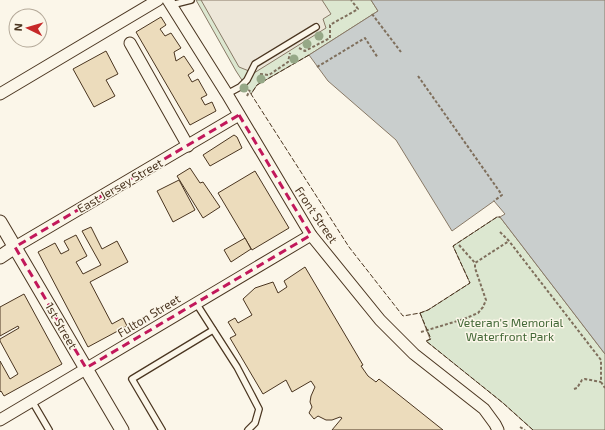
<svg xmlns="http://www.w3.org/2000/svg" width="605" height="430" font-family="'Exo 2',sans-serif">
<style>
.green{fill:#dce7d0;stroke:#887966}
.parking{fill:#ede7d9;stroke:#887966}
.water{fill:#c9cecd;stroke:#887966}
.building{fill:#ecdcbc;stroke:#4a3520}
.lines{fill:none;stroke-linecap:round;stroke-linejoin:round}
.service-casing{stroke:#4a3520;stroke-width:8}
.minor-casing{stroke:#4a3520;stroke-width:13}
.tertiary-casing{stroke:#4a3520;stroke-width:15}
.path{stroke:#7f6f5c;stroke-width:2;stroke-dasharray:3 2;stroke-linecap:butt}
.service{stroke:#fbf6e9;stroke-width:5.5}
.minor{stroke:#fbf6e9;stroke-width:11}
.tertiary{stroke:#fbf6e9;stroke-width:13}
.fence{stroke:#4a3520;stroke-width:1;stroke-dasharray:5 2;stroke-linecap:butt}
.tree{fill:#96a887}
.marked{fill:none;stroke:#c2185b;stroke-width:3;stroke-dasharray:8 5;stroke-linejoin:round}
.labels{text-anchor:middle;stroke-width:3;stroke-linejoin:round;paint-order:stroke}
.street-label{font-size:12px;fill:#4a3520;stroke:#fbf6e9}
.park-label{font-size:12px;fill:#436837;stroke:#fbf6e9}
</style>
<rect width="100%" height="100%" fill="#fbf6e9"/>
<g class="green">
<path d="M196 0H371L378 11 309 55 257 85 251 94 236 71Z"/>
<path d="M497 217H500L605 354V430H533L503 403 426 341 430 339 420 313 428 310 470 283 453 246Z"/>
</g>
<path class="parking" d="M201 0H322L331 14 323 19 326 28 254 73 239 67Z"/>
<path class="water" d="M371 0H605V354L500 217 505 214 494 201 452 231 396 140 328 81 309 55 378 11Z"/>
<g class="building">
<path d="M161 17 166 25 160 29 165 36 171 33 181 48 174 52 176 61 184 56 194 71 188 75 192 82 198 79 207 95 201 98 205 105 212 102 216 111 190 125 136 32Z"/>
<path d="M106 51 118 74 106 80 115 96 94 107 73 69Z"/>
<path d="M234 135 237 137 242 148 210 166 203 155Z"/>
<path d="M190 168 200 183 203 182 220 207 203 218 177 176Z"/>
<path d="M255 171 289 228 252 250 218 193Z"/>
<path d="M179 180 195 210 173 222 157 191Z"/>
<path d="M91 227 102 249 117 241 128 262 90 282 112 324 123 318 127 326 88 347 38 252 55 243 61 254 69 250 64 241 76 235 87 256 76 262 83 274 101 265 82 231Z"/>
<path d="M245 238 251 249 231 262 224 250Z"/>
<path d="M305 267 363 365 361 366 368 376 376 382 379 379 443 430H332L342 418 340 417 332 420H326L318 416 314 419 309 413 312 407 310 402 311 396 315 387 311 381 292 392 286 380 263 394 230 338 236 335 228 322 235 318 238 323 252 315 243 299 255 288 273 282 278 293 287 287 284 281Z"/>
<path d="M24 294 62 364 4 396 1 391 0 392V361L10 379 18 374 0 341V339L19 328 18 326 0 336V307Z"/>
</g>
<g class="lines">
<g class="service-casing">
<g id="service">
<path d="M171 5 191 0"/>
<path d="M227 94 240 87 247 80 255 64 316 27"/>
<path d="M196 303 237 367 259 409 255 423 248 430"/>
<path d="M32 401 49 430"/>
<path d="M162 430 132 379 213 330"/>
</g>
</g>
<g class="minor-casing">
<g id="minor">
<path d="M168 0 227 94 311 235 380 320 414 354 484 409 495 424 498 430"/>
<path d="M130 43 188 146"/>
<path d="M0 94 158 0"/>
<path d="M15 247 239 115"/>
<path d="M0 420 311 235"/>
</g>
</g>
<g class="tertiary-casing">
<g id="tertiary">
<path d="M0 222 122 430"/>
<path d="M0 257 15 247"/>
</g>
</g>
<g class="path">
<path d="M372 14 401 52"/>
<path d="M299 48 305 51 330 38V25L358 9 351 0"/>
<path d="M317 67 365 38 378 58"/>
<path d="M260 74 269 75 288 62 290 53"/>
<path d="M418 76 502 195 494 201"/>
<path d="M247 96 250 90"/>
<path d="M500 232 509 241 601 360V382L605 388"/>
<path d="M459 245 475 263"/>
<path d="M421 332 464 319 478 313 483 307 486 300 475 268V263L509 241"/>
<path d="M574 389 577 388 582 380 585 379 601 382"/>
<path d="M520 427 525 430"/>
</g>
<use href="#service" class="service"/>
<use href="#minor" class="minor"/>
<use href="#tertiary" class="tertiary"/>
<g class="fence">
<path d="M309 55 257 85 251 94 349 247 403 316 420 313 428 310 470 283 453 246 497 217H500"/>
<path d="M420 313 431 339 426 341 503 403 533 430"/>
</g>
</g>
<g class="tree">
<circle cx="319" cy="36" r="4.5"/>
<circle cx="307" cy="44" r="4.5"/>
<circle cx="294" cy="59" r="4.5"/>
<circle cx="261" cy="79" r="4.5"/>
<circle cx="244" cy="88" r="4.5"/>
</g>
<path class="marked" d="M239 115 311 235 86 368 15 247Z"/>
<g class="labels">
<g class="street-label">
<text transform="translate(120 186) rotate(-30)" y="4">East Jersey Street</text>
<text transform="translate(316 215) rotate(56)" y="4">Front Street</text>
<text transform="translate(149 316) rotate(-31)" y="4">Fulton Street</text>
<text transform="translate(61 326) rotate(60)" y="4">1st Street</text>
</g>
<g class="park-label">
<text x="510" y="327">Veteran's Memorial<tspan x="510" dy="14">Waterfront Park</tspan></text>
</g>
</g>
<g transform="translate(28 28) rotate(275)"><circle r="19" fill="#fbf6e9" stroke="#b4a999"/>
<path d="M0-3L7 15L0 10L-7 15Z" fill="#c62828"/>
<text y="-6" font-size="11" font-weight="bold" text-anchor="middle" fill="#4a3520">N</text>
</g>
</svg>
